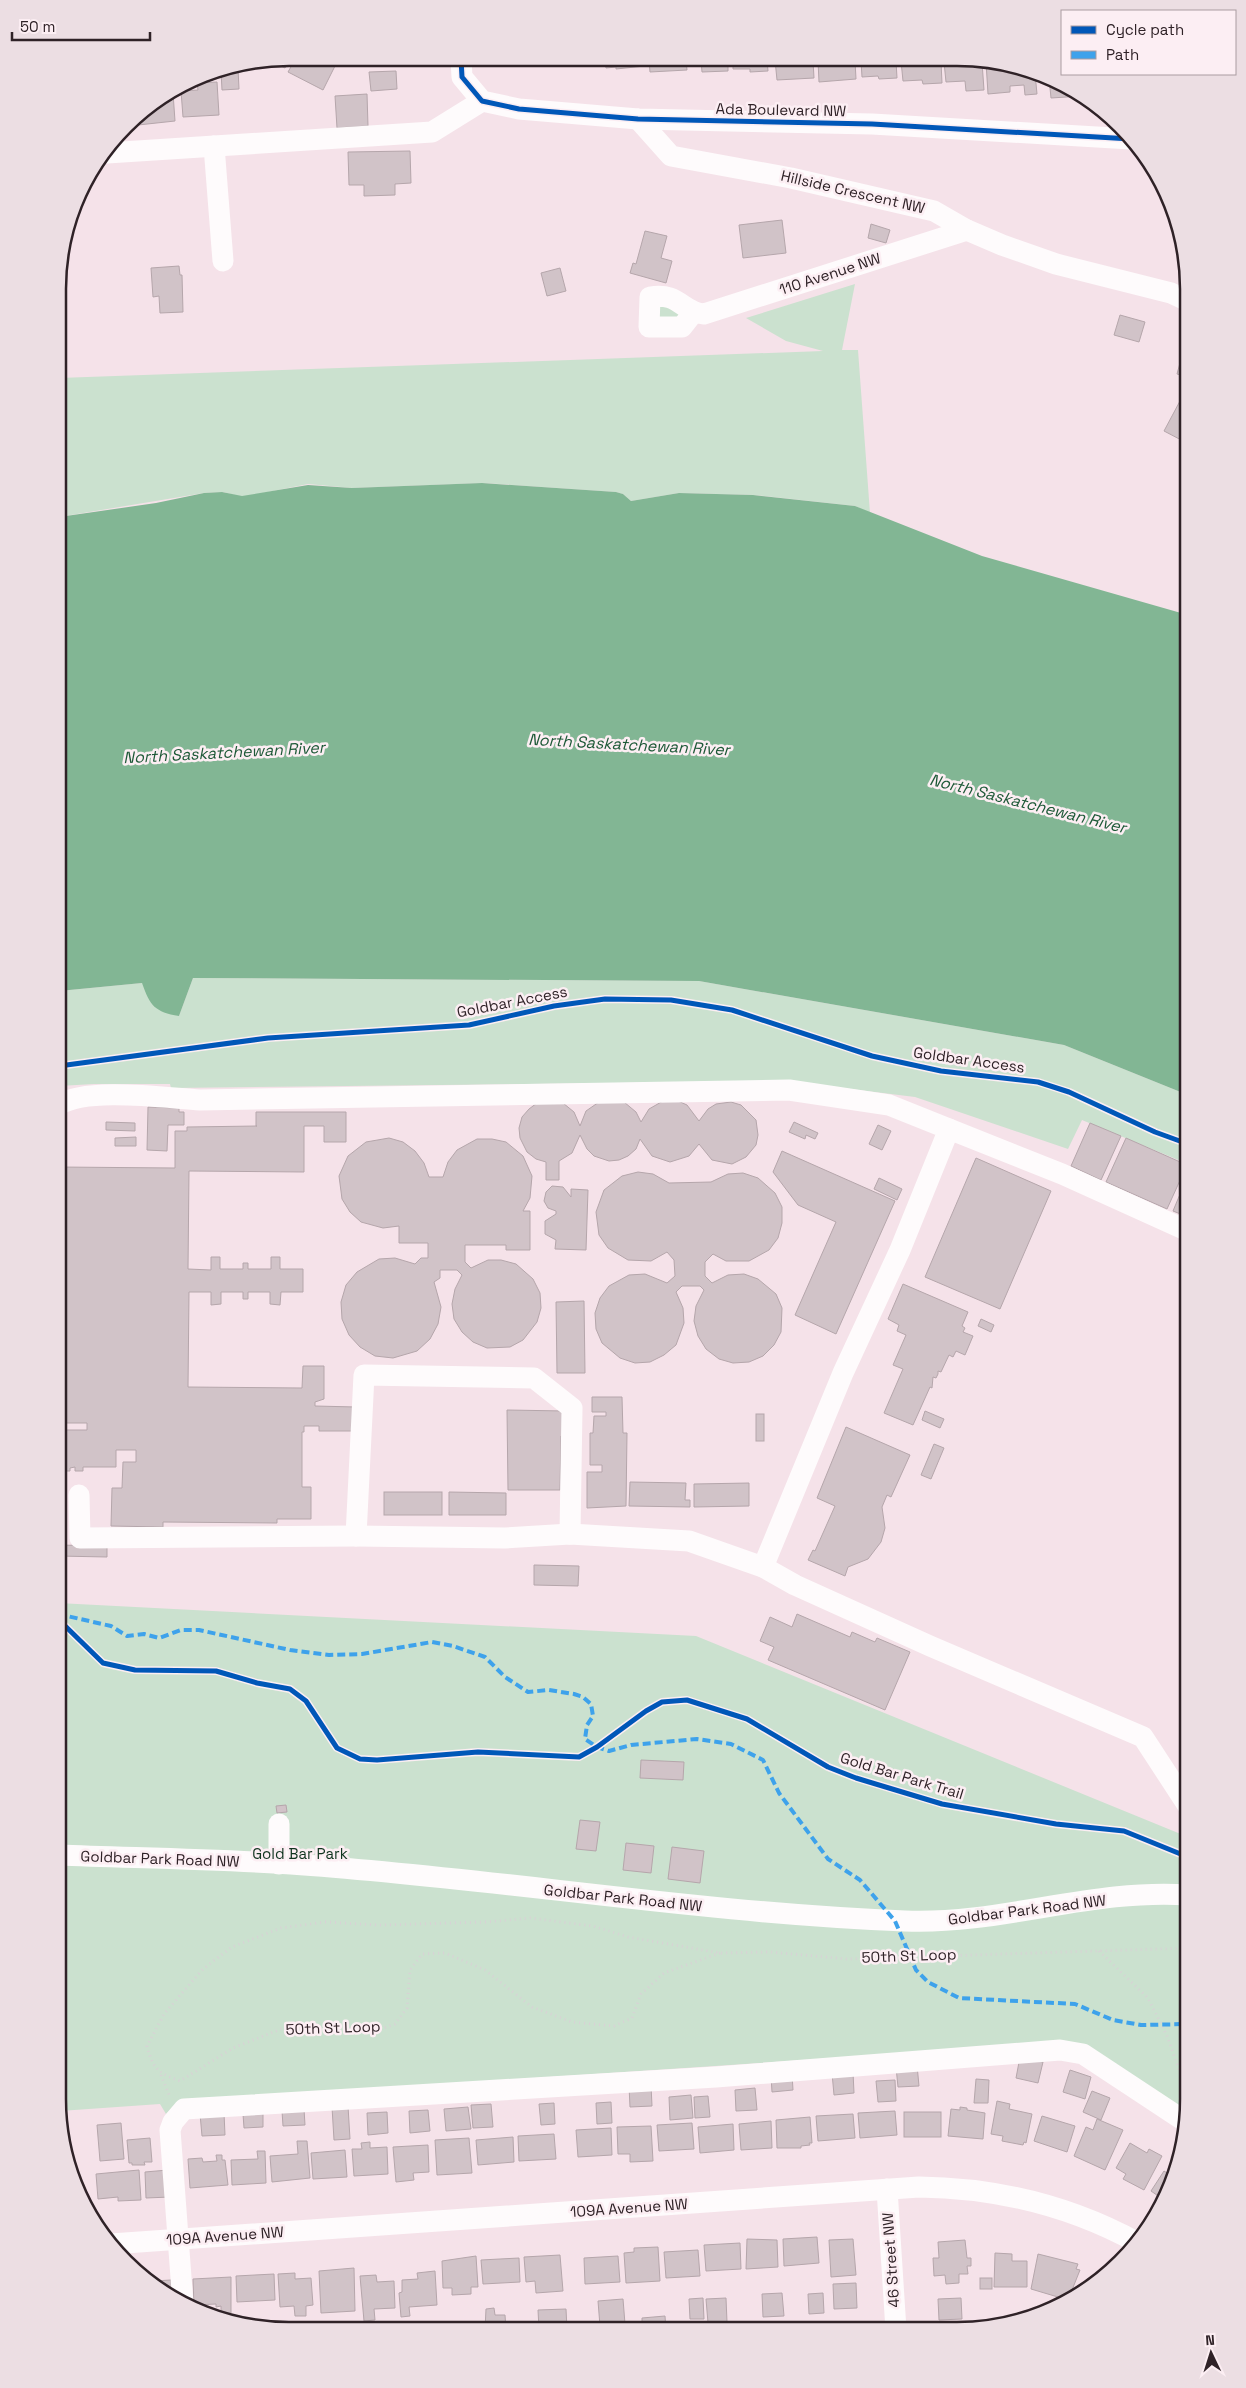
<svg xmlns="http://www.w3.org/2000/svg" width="1246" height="2388" font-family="'Space Grotesk',sans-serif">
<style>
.green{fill:#cbe1cf}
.water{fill:#82b694}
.building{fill:#d1c3c8;stroke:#b5a6ab}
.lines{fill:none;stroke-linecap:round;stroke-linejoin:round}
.path{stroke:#d8d2d5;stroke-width:3;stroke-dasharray:1 4;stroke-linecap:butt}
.minor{stroke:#fefbfc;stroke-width:21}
.quiet{stroke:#3ea2eb;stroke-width:4;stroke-dasharray:8 4;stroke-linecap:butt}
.cycleway-casing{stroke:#fceef3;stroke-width:8}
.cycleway{stroke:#0057b8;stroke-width:5}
.labels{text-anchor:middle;stroke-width:5;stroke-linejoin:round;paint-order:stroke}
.street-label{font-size:15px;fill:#2f2227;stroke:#fceef3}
.park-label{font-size:15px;fill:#10341f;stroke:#fceef3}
.water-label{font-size:16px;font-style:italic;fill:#1d5937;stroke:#fceef3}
.rim{fill:none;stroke:#2f2227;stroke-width:2.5}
</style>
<rect width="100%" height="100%" fill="#f5e2e9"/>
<g class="green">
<path d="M855 284 842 350H858L870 513 855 506 754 495 679 493 631 501 623 494 616 492 483 483 352 488 308 484 242 497 223 492 204 493 59 517V378L823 351 786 341 746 318Z"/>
<path d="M664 302 684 316 658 319 657 304Z"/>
<path d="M193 978 699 981 1064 1045 1188 1095V1164L1082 1120 1068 1149 915 1097 786 1081 171 1088 170 1084H94L59 1086V991L142 983 179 1016Z"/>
<path d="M58 1603 696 1636 1188 1837V2115L1071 2042 179 2102 166 2114 160 2104 60 2111 58 2099Z"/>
</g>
<path class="water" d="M482 483 616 492 623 494 631 501 679 493 753 495 855 506 982 556 1188 615V1095L1064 1045 699 981 193 978 179 1016C155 1012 150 1006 142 983L59 991V517L156 503 204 493 222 492 242 496 308 485 352 488Z"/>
<g class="building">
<path d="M290 58 285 68 271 61 289 58Z"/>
<path d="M296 58H339L323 90 288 72Z"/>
<path d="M498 59H541L499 62Z"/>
<path d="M562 59 645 60V66L616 69V67L606 68 605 63 581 65V61L562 63Z"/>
<path d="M649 60H686L687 70 650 72Z"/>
<path d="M701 60H728V71L702 72Z"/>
<path d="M733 60H767L768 71 750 72V69H733Z"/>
<path d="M775 60 813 61 814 78 777 80Z"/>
<path d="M818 61H855L856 79 819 82Z"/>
<path d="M861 61H896L897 78 879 79 878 76 862 77Z"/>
<path d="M901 61 941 62 942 83 923 84 922 80 903 81Z"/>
<path d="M944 62H982L984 90 966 91 965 81 946 82Z"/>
<path d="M986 62H1002L1035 73 1037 94 1025 95 1024 85 1010 86V92L988 94Z"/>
<path d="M238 68 239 89 222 90 221 71Z"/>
<path d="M396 71 397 89 371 91 369 72Z"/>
<path d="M1049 78 1059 81 1082 96 1051 98Z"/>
<path d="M217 82 219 115 183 117 181 91 198 90 197 83Z"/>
<path d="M173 93 175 121 138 125 137 115Z"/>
<path d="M367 94 368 126 337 128 335 96Z"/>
<path d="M410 151 411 183 395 184V195L364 196V185H349L348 152Z"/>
<path d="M782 220 786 253 743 258 739 225Z"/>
<path d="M871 224 890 230 886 243 868 238Z"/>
<path d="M645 231 667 236 661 258 672 261 666 283 630 273 633 263 636 264Z"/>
<path d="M179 266 180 275H182L183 312 160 313 159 296 153 297 151 268Z"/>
<path d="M560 268 566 291 547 296 541 273Z"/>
<path d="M1120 315 1145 322 1139 342 1114 335Z"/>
<path d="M1180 363 1188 365V377L1177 374Z"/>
<path d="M1188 386V441L1187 443 1164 431Z"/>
<path d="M663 1101H678L687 1105 699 1121 708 1109 716 1104 731 1102 741 1105 756 1120 758 1135 756 1145 746 1157 732 1164 712 1160 699 1144 689 1156 670 1162 652 1156 640 1139 636 1149 628 1156 619 1160 609 1161 594 1156 587 1149 580 1135 572 1153 559 1161V1180H546V1162L536 1159 527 1152 520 1138 519 1128 522 1117 529 1109 537 1103H563L574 1112 580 1126 586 1111 599 1102H624L636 1112 641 1122 649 1109Z"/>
<path d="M148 1107 179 1108V1112H184V1125H168L167 1151 147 1150Z"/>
<path d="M256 1112H346V1142H324V1126H304V1172L189 1171 188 1269 211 1270V1257H220V1269H243V1263H248V1269H271V1257H280V1269H303V1292H281L280 1305 270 1304V1292H248V1299H243V1292H221V1304L211 1305V1292H189L188 1387 302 1388 303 1366H324V1399L315 1402V1406L356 1407V1431H319V1426H304V1432H302V1487H311V1519H277V1523L163 1522V1527L111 1526 112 1488H122L123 1462H136V1450H116V1467H83V1471H75V1467L70 1468V1471H61V1468H58V1430H87V1423H58V1167L175 1168V1131H187V1127L257 1126H256Z"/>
<path d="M106 1122 135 1123V1131L106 1130Z"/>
<path d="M794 1122 818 1133 815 1139 806 1135 805 1139 789 1132Z"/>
<path d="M1090 1123 1121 1136 1101 1180 1071 1166Z"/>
<path d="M878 1125 891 1131 882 1150 869 1144Z"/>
<path d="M136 1137V1146H115V1138Z"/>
<path d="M389 1138 403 1142 415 1151 424 1163 429 1177H443L448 1162 457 1150 477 1139H492L506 1142 523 1156 532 1176 530 1198 523 1211H530V1250H506V1245H465V1262L471 1268 488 1260H501L516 1264 533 1279 540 1293 541 1308 537 1322 523 1340 510 1347 487 1348 473 1342 462 1332 454 1319 452 1304 455 1289 462 1275 457 1270H440V1278L434 1282 441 1307 438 1324 430 1339 417 1351 393 1358 375 1356 360 1347 349 1335 342 1319 341 1302 346 1285 357 1272 379 1259 395 1258 415 1264 421 1258H428V1243H399V1226L383 1228 361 1222 350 1212 342 1199 339 1176 348 1156 366 1142Z"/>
<path d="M1126 1138 1187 1165 1167 1209 1106 1182Z"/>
<path d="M782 1151 895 1201 836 1334 795 1315 836 1222 798 1205 773 1172Z"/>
<path d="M976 1158 1051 1191 1000 1309 925 1277Z"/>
<path d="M638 1172 653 1174 669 1183 711 1182 728 1174 743 1173 758 1178 775 1193 782 1207V1223L778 1238 769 1250 749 1261H726L713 1254 705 1262V1276L712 1283 728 1275 744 1274 758 1279 776 1294 782 1308 781 1332 774 1345 763 1356 749 1362 733 1363 719 1359 706 1349 698 1336 694 1321 696 1306 704 1290 700 1286H682L676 1292 683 1308 684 1323 676 1345 664 1355 650 1362 635 1363 620 1358 602 1343 596 1329 595 1313 600 1298 609 1286 629 1275 645 1274 667 1283 675 1276 674 1260 667 1252 651 1261 628 1260 608 1248 599 1235 596 1212 604 1190 622 1176Z"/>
<path d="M1188 1175V1217L1173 1211Z"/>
<path d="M879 1178 902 1189 897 1200 874 1189Z"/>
<path d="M552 1186 563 1187 571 1197V1189L588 1190 586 1250 555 1249 556 1240 545 1234V1221L556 1214V1211L548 1208 544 1201 546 1192Z"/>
<path d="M903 1284 968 1312 962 1326 965 1328 963 1332 973 1336 965 1355 956 1351 953 1357 949 1355 941 1372 938 1371V1374L936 1378 933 1377 932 1388 930 1387 913 1425 884 1413 903 1369 893 1365 906 1335 897 1331 899 1325 888 1319Z"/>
<path d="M584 1301 585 1373H557L556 1302Z"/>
<path d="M981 1319 994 1325 991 1332 978 1326Z"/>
<path d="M592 1397H622L623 1433H627L626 1506 587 1508V1472H602V1465H590V1433H593L594 1416H606V1412H592Z"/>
<path d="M507 1410 565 1411V1436H561L560 1490H508Z"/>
<path d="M925 1411 944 1419 940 1428 922 1420Z"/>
<rect x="756" y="1414" width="8" height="27"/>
<path d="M846 1427 910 1455 891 1497 887 1495 882 1507 885 1528 881 1542 868 1559 848 1567 845 1576 808 1560 813 1550 815 1551 835 1506 817 1498Z"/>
<path d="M934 1444 944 1448 931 1479 921 1475Z"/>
<path d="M630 1482 686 1483 685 1500H690V1507L629 1506Z"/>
<path d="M749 1483V1506L694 1507V1484Z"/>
<rect x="384" y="1492" width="58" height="23"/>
<path d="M449 1492 506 1493V1515H449Z"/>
<path d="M58 1545 107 1546V1557L58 1556Z"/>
<path d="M534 1565 579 1566 578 1586 534 1585Z"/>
<path d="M797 1614 850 1637 852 1632 875 1642 877 1638 910 1652 885 1710 768 1660 774 1647 760 1641 770 1617 792 1627Z"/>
<path d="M641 1760 684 1762 683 1780 640 1778Z"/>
<path d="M286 1805 287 1812 277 1813 276 1806Z"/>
<path d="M580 1820 600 1822 596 1851 576 1849Z"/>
<path d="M626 1843 654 1846 651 1873 623 1870Z"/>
<path d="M672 1847 704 1851 700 1883 668 1879Z"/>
<path d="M1020 2057 1043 2062 1038 2083 1016 2078Z"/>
<path d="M917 2065 919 2086 898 2087 896 2067Z"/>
<path d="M1070 2070 1091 2077 1085 2099 1063 2092Z"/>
<path d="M853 2072 854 2093 834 2095 832 2073Z"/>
<path d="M792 2074 793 2090 772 2092 771 2076Z"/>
<path d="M976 2079 989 2080 988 2103H974Z"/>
<path d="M895 2080 896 2101 878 2102 876 2081Z"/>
<path d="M651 2085 652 2106 630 2107 629 2086Z"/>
<path d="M755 2088 757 2110 736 2111 735 2090Z"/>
<path d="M1092 2091 1110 2098 1101 2120 1083 2112Z"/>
<path d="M691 2095 693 2118 670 2120 669 2097Z"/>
<path d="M708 2096 710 2117 695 2118 694 2097Z"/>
<path d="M997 2101 1010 2104 1009 2109 1032 2114 1026 2143 1024 2142 1023 2145 1002 2141 1003 2136 991 2134Z"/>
<path d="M611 2102 612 2123 597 2124 596 2103Z"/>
<path d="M554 2103 555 2124 541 2125 539 2104Z"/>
<path d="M491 2104 493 2127 473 2128 471 2105Z"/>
<path d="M348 2106 350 2139 334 2140 332 2107Z"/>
<path d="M468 2107 471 2129 446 2131 444 2109Z"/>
<path d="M960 2107 967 2108V2110L985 2113 983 2139 948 2136 951 2109 960 2110Z"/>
<path d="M304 2109 305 2125 283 2126 282 2111Z"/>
<path d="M428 2110 430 2131 410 2133 409 2111Z"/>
<path d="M895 2111 897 2135 860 2138 858 2113Z"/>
<path d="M387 2112 388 2133 368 2135 367 2113Z"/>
<rect x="904" y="2112" width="37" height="25"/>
<path d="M224 2113 225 2135 202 2136 200 2114Z"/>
<path d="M263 2113V2127L244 2128 243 2114Z"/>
<path d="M853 2114 855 2138 818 2141 816 2116Z"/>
<path d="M1042 2116 1075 2126 1067 2152 1034 2141Z"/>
<path d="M810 2117 812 2143H809L810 2145 801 2146V2148H777L776 2120Z"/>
<path d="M1097 2119 1123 2130 1105 2170 1074 2156 1086 2127 1093 2130Z"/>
<path d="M771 2121 772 2148 741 2150 739 2124Z"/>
<path d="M121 2123 124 2159 100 2161 97 2125Z"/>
<path d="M692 2123 694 2149 659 2151 657 2125Z"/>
<path d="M733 2124 734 2150 700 2153 698 2127Z"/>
<path d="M651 2126 653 2161 630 2162V2154H618L617 2127Z"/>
<path d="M611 2128 612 2155 578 2157 576 2130Z"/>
<path d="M554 2134 556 2159 519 2161 518 2136Z"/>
<path d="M513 2137 514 2162 478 2165 476 2140Z"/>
<path d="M150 2138 152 2162H144L145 2165H132V2163H129L127 2140Z"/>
<path d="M469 2138 472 2173 437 2175 435 2140Z"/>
<path d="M297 2141H307L310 2178 272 2182 270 2156 298 2154Z"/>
<path d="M370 2142V2148L387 2147 388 2174 354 2176 352 2149H362L361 2143Z"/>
<path d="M1130 2143 1147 2153 1149 2149 1162 2156 1144 2190 1123 2179 1126 2174 1116 2168Z"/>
<path d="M428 2145 429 2172 413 2173 414 2180 396 2182 393 2147Z"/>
<path d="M345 2150 347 2177 313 2179 311 2153Z"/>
<path d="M257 2151H265L266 2183 232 2185 231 2160 258 2159Z"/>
<path d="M216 2155H222V2160H225L228 2185 190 2188 188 2159 202 2158 203 2162 217 2161Z"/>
<path d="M139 2170 141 2200 118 2201V2197L98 2199 96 2174Z"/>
<path d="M168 2170 170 2197 146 2198 145 2172Z"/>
<path d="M1164 2171 1173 2177 1171 2187 1164 2200 1151 2191Z"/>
<path d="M817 2237 819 2263 784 2266 783 2239Z"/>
<path d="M747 2239 777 2240 778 2267 746 2269Z"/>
<path d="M853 2239 856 2275 831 2277 829 2240Z"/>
<path d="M965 2240 967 2258H971V2266H967L968 2274H959V2283L946 2284 945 2275 934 2276 933 2258H939L938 2242Z"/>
<path d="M740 2243 741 2269 706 2271 704 2245Z"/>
<path d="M658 2247 660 2281 626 2283 624 2253 634 2252V2248Z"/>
<path d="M698 2250 700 2276 666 2278 664 2252Z"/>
<path d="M995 2253 1012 2254V2261H1027V2287H994Z"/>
<path d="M1038 2254 1078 2264 1076 2269 1080 2270 1068 2300 1031 2289Z"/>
<path d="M560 2255 563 2291 536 2293 535 2281 526 2282 524 2257Z"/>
<path d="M476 2256 478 2287H471V2294L452 2295V2288H443L442 2261Z"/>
<path d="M618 2256 620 2282 585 2284 584 2258Z"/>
<path d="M519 2258 520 2282 483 2284 481 2260Z"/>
<path d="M354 2268 355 2311 321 2313 319 2271Z"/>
<path d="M435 2271 437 2305 409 2307 410 2316 401 2317 399 2293 402 2292V2280L418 2279 417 2273Z"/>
<path d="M295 2273V2279L311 2278 313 2305 306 2306V2316H295L294 2306 280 2307 278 2274Z"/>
<path d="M274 2274 275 2300 237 2302 236 2276Z"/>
<path d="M376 2275 377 2282 394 2281 395 2308 374 2309 375 2320 364 2321 360 2276Z"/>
<path d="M1095 2276 1100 2278 1089 2288Z"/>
<path d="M231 2277V2313H221V2306L216 2307V2304L194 2305 193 2279Z"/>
<rect x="980" y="2278" width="12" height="11"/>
<path d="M171 2280 172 2297 154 2285V2281Z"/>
<path d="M856 2283 857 2308 834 2309 833 2284Z"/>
<path d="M782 2293 784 2316 763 2317 762 2294Z"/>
<path d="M823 2293 824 2313 809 2314 808 2294Z"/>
<path d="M703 2298 704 2319H690L689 2299Z"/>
<path d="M726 2298 727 2322 708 2323 706 2299Z"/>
<path d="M961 2298 962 2319 939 2320 938 2299Z"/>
<path d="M623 2299 625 2324 600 2326 598 2301Z"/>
<path d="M494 2308 495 2315H505L506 2329H485L486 2309Z"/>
<path d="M566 2309 567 2329H539L538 2310Z"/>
<path d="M665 2316 666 2330H642V2318Z"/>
<path d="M764 2323V2330H749V2324Z"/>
<path d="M472 2327V2329H444V2328Z"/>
</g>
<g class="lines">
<g class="path">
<path d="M1099 1951 1148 1998 1167 2036 1188 2094"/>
<path d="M720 1953 664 1973 641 1994 632 2018 614 2026 572 2022 532 2007 485 1970 445 1953 422 1954 410 1970 407 2008 395 2024 378 2030 343 2027 281 2029 233 2048 180 2081C158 2073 153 2069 147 2046L164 2014 182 1993 203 1969 232 1947 281 1928 325 1922 379 1925 486 1922 530 1918 593 1926 628 1937 720 1953 770 1952 847 1959 1188 1948"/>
<path d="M161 2075 170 2097"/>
</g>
<g class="minor">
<path d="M461 59 462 77 482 101 519 109 638 119 872 124 1131 139"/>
<path d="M638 119 671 156 791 178 934 211 967 230 1002 245 1056 264 1171 293 1188 301"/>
<path d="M214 146 223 261"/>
<path d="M107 153 432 132 482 101"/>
<path d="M693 313 682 327H649L650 297C680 292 681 312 704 314L967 230"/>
<path d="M59 1105C87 1087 165 1098 200 1100L789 1090 889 1105 949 1129 900 1250 843 1373 763 1567"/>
<path d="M949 1129 1062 1174 1188 1231"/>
<path d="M79 1495 80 1538 356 1536 505 1538 570 1534 689 1541 763 1567 795 1585 930 1646 1143 1737 1188 1806"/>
<path d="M356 1536 364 1375 534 1378 572 1408 570 1534"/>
<path d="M58 1855C136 1858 214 1859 291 1864 496 1878 699 1913 905 1921 1000 1925 1094 1888 1188 1895"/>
<path d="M279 1864V1824"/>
<path d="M887 2189 896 2330"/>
<path d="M111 2244 919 2187C997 2188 1069 2205 1138 2243"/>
<path d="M183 2304 170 2130 173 2122 184 2109 716 2077 1060 2050 1083 2054 1186 2122"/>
</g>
<path class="quiet" d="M58 1614 111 1626 127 1636 144 1634 159 1638 181 1630H199L290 1650 329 1655 362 1654 432 1642 453 1646 485 1657 505 1677 528 1692 549 1690 574 1694 583 1697 591 1704 593 1716 587 1725 585 1739 597 1747 609 1751 631 1745 697 1739 731 1744 763 1760 779 1793 828 1859 860 1880 895 1921 916 1970 928 1982 959 1998 1075 2004 1113 2020 1141 2025 1188 2024"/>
<g class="cycleway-casing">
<g id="cycleway">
<path d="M461 59 462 77 482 101 519 109 638 119 872 124 1131 139"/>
<path d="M59 1066 268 1038 469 1025 554 1006 605 999 671 1000 732 1010 872 1056 941 1071 1038 1082 1069 1092 1155 1132 1188 1144"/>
<path d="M58 1619 103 1663 135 1670 216 1671 257 1683 290 1689 306 1701 337 1748 360 1759 377 1760 478 1752 579 1757 597 1747 646 1711 662 1702 687 1700 747 1719 828 1767 856 1778 942 1804 1056 1824 1124 1831 1188 1857"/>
</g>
</g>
<use href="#cycleway" class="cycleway"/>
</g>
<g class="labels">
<g class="street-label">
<text transform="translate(781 110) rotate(1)" y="5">Ada Boulevard NW</text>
<text transform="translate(853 192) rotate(13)" y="5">Hillside Crescent NW</text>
<text transform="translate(830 274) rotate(-18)" y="5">110 Avenue NW</text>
<text transform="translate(512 1002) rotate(-11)" y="5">Goldbar Access</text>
<text transform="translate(969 1060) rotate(8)" y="5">Goldbar Access</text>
<text transform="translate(902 1776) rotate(17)" y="5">Gold Bar Park Trail</text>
<text transform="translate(160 1859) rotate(2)" y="5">Goldbar Park Road NW</text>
<text transform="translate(623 1898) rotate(6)" y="5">Goldbar Park Road NW</text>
<text transform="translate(1027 1910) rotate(-7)" y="5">Goldbar Park Road NW</text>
<text transform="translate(909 1956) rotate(-2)" y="5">50th St Loop</text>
<text transform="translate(333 2028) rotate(-2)" y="5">50th St Loop</text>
<text transform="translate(629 2208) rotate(-4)" y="5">109A Avenue NW</text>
<text transform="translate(225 2236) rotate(-4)" y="5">109A Avenue NW</text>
<text transform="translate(891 2260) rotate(-94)" y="5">46 Street NW</text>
</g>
<g class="park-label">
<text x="300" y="1859">Gold Bar Park</text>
</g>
<g class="water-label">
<text transform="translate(629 744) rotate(3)" y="6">North Saskatchewan River</text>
<text transform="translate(224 752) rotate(-3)" y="6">North Saskatchewan River</text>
<text transform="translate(1028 803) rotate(14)" y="6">North Saskatchewan River</text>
</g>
</g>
<path d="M0 0H1246V2388H0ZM289 66H957A223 223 0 0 1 1180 289V2099A223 223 0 0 1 957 2322H289A223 223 0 0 1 66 2099V289A223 223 0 0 1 289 66Z" fill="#ecdee3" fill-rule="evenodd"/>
<path class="rim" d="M289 66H957A223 223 0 0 1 1180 289V2099A223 223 0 0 1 957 2322H289A223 223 0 0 1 66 2099V289A223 223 0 0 1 289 66Z"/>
<rect x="1061" y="10" width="175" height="65" fill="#fceef3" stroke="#aa9ca1"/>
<rect x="1071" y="26" width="25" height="8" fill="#0057b8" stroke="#aa9ca1"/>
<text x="1106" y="35" font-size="15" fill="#2f2227">Cycle path</text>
<rect x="1071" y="51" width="25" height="8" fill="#3ea2eb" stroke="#aa9ca1"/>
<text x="1106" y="60" font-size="15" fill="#2f2227">Path</text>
<g transform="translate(1211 2353) rotate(356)" stroke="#fceef3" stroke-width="4" paint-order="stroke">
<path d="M0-4L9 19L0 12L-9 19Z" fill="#2f2227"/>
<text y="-8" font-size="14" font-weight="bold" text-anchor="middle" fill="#2f2227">N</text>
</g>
<path d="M12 32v8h138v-8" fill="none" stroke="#2f2227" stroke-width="2.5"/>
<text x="20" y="32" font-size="15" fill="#2f2227" stroke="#fceef3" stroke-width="4" paint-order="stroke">50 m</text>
</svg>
